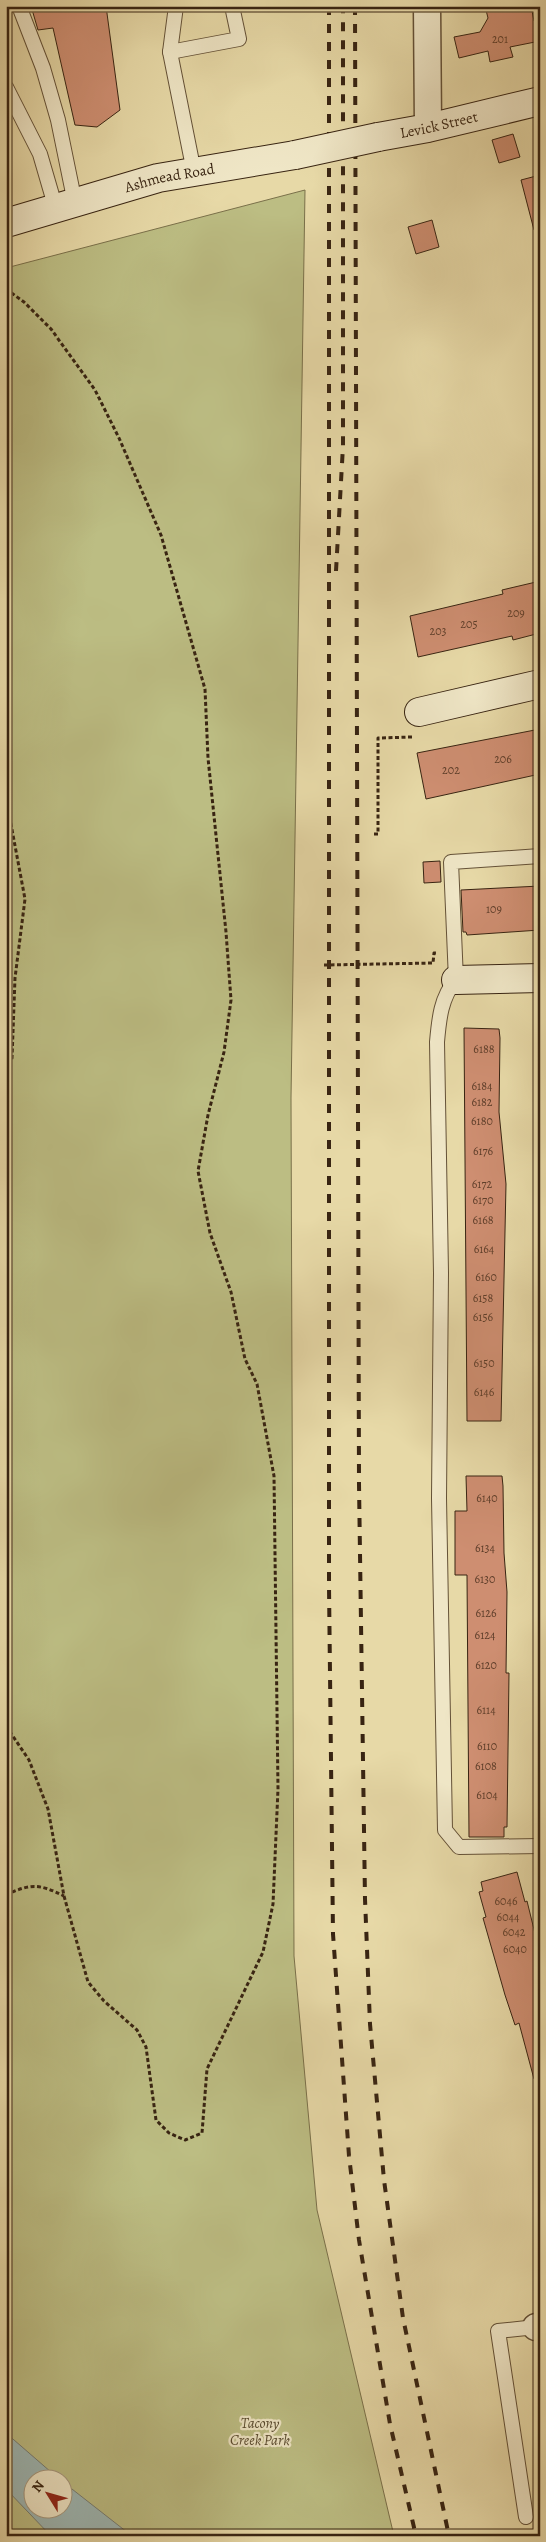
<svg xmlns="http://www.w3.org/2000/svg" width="546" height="2542" font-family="Alegreya,serif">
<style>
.green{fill:#bcbd83;stroke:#7a704a;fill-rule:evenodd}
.water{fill:#9db7b4;stroke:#757c73}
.building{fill:#ce8e71;stroke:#382412}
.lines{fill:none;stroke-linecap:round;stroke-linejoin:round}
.lane-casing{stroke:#645137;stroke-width:16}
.street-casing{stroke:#645137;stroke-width:29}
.secondary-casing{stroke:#382412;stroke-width:30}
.path{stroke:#382412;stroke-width:3;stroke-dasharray:4 2.5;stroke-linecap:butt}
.lane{stroke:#efe6c6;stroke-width:14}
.street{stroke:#efe6c6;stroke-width:26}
.secondary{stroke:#efe6c6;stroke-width:28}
.rail{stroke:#382412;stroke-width:4;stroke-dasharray:9 9;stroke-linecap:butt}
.secondary-bridge-casing{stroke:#382412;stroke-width:30;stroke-linecap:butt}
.secondary-bridge{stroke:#efe6c6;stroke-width:28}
.labels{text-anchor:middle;stroke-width:4.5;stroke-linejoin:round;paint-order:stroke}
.number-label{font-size:12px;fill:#5e3e2a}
.street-label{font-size:15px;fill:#382412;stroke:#efe6c6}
.park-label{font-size:15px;font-style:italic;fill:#594a2e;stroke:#efe6c6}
</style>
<rect width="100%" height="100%" fill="#e7d9a7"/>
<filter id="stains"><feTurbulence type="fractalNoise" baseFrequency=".004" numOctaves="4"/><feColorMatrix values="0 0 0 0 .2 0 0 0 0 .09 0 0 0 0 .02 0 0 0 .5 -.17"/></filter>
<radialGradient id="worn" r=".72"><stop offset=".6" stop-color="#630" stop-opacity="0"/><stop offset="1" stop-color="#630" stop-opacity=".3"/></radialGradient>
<path class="green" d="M305 190 291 1098 294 1956 317 2210 394 2536H6V268ZM32 2480H62V2510H32Z"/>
<path class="water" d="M6 2433 59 2479 32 2480V2510H62L63 2482 132 2536H51L6 2489Z"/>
<g class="building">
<path d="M31 6H106L120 110 97 127 75 125 53 28 38 30Z"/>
<path d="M485 6H531L534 21 540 20V41L510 47 513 57 490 62 488 51 459 58 454 37 480 32 488 18Z"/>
<path d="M513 134 520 157 499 163 492 140Z"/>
<path d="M540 175V229L534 230 521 180Z"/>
<path d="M432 220 439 247 416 254 408 227Z"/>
<path d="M536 582 540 599V633L513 640 512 636 418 657 410 616 503 594 502 590Z"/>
<path d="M540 729V774L426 799 417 753Z"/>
<path d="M440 861 441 882 424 883 423 862Z"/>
<path d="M540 886V930L467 935 466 932H463L461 890Z"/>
<path d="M464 1028 499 1029 500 1038 499 1112 506 1184 501 1421H467Z"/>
<path d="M466 1476H502L503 1486 504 1553 507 1592 506 1673H509L507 1827H504V1837H469L467 1575H455V1511H467Z"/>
<path d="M517 1872 525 1902 527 1901 540 1954V2078L534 2079 519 2023 515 2025 505 1995 483 1918 486 1917 479 1892 483 1891 481 1882Z"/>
</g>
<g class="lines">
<g class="lane-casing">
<g id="lane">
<path d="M19 6 43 68 58 120 75 203"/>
<path d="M176 6 170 52 194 172"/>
<path d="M170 52 239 39 232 6"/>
<path d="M6 87 40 154 56 209"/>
<path d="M540 856 451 862 456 980C441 997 439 1019 437 1042L441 1273 439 1498 445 1830 459 1847 540 1846"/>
<path d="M526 2517 498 2331 536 2327"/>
</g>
</g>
<g class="street-casing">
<g id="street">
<path d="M427 6 428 128"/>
<path d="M536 2327 540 2326"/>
</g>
</g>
<g class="secondary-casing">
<g id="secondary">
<path id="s1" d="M378 137 428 128 540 101"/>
<path id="s2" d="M6 223 158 178 295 155"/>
<path d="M419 712 540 684"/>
<path d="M456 980 540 978"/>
</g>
</g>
<g class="path">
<path d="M6 289 24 302 51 329 95 390 119 438 161 535 205 689 208 758 226 932 231 1000 224 1052 208 1115 198 1171 210 1233 231 1292 245 1359 257 1384 274 1476 278 1789 273 1904 263 1952 207 2069 202 2133 185 2140 169 2133 156 2120 146 2047 137 2030 104 2001 88 1982 64 1896 48 1809 29 1760 6 1726"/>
<path d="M6 811 10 819 25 899 15 978 12 1058 6 1071"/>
<path d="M374 834H378V738L412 737"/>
<path d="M324 965 433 963 434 953H437"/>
<path d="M6 1895C31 1883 40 1884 64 1896"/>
</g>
<use href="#lane" class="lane"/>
<use href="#street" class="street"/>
<use href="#secondary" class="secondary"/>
<g class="rail">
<path d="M329 6V1586L333 1934 349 2156 359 2240 390 2424 416 2536"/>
<path d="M355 6 359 1484 365 1899 370 2024 384 2180 403 2318 449 2536"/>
<path d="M336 571 343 446V6"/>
</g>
<g class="secondary-bridge-casing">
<path id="secondary-bridge" d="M295 155 378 137"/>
</g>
<use href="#secondary-bridge" class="secondary-bridge"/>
</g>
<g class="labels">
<g class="number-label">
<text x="500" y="43">201</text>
<text x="516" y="617">209</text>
<text x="469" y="628">205</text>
<text x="438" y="635">203</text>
<text x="503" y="763">206</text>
<text x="451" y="774">202</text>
<text x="494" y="913">109</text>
<text x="484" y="1053">6188</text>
<text x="482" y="1090">6184</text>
<text x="482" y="1106">6182</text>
<text x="482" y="1125">6180</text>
<text x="483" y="1155">6176</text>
<text x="482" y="1188">6172</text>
<text x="483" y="1204">6170</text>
<text x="483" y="1224">6168</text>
<text x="484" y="1253">6164</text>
<text x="486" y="1281">6160</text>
<text x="483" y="1302">6158</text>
<text x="483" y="1321">6156</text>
<text x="484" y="1367">6150</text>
<text x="484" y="1396">6146</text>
<text x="487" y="1502">6140</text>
<text x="485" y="1552">6134</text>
<text x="485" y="1583">6130</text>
<text x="486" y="1617">6126</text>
<text x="485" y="1639">6124</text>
<text x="486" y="1669">6120</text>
<text x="486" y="1714">6114</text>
<text x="487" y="1750">6110</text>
<text x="486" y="1770">6108</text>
<text x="487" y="1799">6104</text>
<text x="506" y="1905">6046</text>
<text x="508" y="1921">6044</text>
<text x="514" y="1936">6042</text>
<text x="515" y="1953">6040</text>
</g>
<g class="street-label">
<text dy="5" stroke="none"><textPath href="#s1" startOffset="62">Levick Street</textPath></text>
<text dy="5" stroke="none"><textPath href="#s2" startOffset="170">Ashmead Road</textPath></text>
</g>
<g class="park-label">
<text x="260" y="2428">Tacony<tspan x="260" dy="17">Creek Park</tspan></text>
</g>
</g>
<rect width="546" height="2542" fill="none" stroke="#e7d9a7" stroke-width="25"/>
<rect x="8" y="8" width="531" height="2527" fill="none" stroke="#382412" stroke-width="2.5"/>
<rect x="12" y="12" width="521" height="2517" fill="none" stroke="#382412"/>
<g transform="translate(48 2494) rotate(307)"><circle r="24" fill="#efe6c6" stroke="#a6987e"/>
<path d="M0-4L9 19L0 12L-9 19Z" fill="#8f2418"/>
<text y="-8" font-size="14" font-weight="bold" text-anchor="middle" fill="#382412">N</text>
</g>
<rect width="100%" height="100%" filter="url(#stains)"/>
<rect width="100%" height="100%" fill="url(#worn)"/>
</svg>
